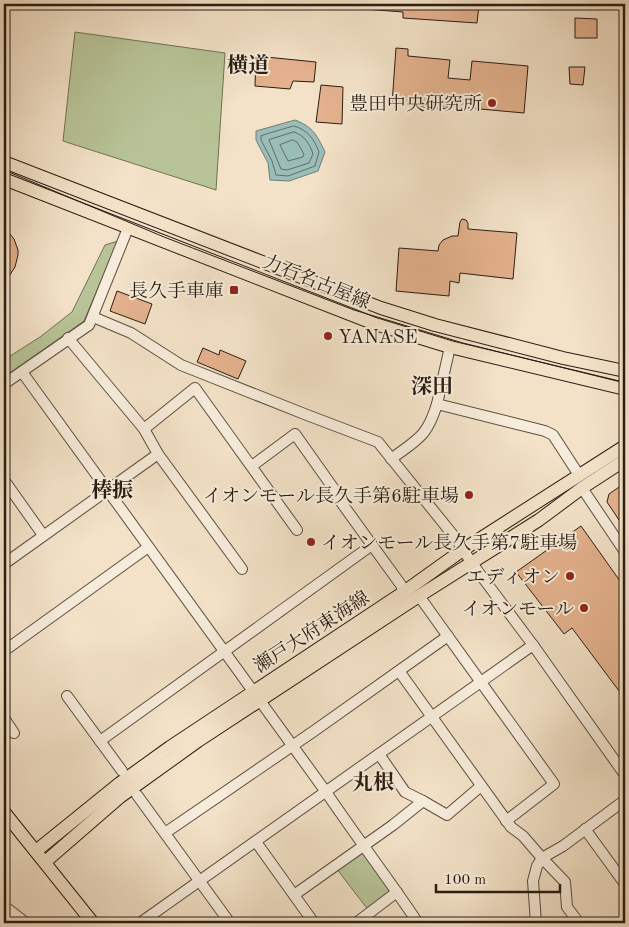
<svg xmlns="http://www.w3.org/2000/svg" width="629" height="927" font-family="'Old Standard TT','Noto Serif JP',serif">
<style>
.green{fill:#b8c498;stroke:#717056}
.water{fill:#9bbdb9;stroke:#6e7d77}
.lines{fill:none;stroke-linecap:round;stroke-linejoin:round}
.shore{stroke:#626d66;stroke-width:1}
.building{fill:#e4b28e;stroke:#2a1d13}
.minor-casing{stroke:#5c4e40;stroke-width:12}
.major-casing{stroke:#2a1d13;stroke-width:14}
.minor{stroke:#f7ecdb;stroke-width:10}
.major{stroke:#f3e2c8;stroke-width:12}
.tram{stroke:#2a1d13;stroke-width:1}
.poi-dot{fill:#8f2418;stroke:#f7ecdb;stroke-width:2}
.labels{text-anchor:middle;stroke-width:4;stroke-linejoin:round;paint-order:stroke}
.poi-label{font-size:19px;fill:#2a1d13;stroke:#f7ecdb;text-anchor:end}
.street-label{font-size:19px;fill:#2a1d13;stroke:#f7ecdb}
.quarter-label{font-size:21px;font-weight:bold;fill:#2a1d13;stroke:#f7ecdb}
</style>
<rect width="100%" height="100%" fill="#f3e2c8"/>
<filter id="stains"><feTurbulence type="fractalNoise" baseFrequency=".004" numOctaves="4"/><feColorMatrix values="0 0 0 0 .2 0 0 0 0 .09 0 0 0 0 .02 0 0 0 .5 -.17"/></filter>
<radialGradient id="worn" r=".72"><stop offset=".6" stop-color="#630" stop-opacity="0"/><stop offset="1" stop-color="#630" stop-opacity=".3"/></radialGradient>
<g class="green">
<path d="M75 32 225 53 216 190 63 141Z"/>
<path d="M118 241 84 321 4 377V360L40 337 72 312 105 245Z"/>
<path d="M362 850 394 893 369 911 336 868Z"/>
</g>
<path class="water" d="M295 120C313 127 317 135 325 152L318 171 289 181 270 180 268 163 256 140V131Z"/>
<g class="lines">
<g class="shore">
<path d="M294 126C308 130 314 139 319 152L315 166 288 176 276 175 272 161 261 140V136Z"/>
<path d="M294 132C304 135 310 144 313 154L309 163 287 170 281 169 269 140Z"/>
<path d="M293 140 297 142 304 154 303 157 288 161 280 145Z"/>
</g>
</g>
<g class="building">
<path d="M364 4H479L477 23 403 18V12L364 9Z"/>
<path d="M575 18 597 19V38H575Z"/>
<path d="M396 48 408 49V56L450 60 448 78 470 80 472 61 528 66 524 113 447 106V109L392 104Z"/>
<path d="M256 56 316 62 314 82 293 81 290 89 255 86Z"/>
<path d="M569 67H585L583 85 570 84Z"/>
<path d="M321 85 343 87 342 124 316 122Z"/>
<path d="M462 219 466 220 468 223V229L517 233 513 279 460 273 459 283 450 281 449 296 396 291 399 248 438 251 439 245 443 240 452 236H458L460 222Z"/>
<path d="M4 227 14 239 18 250V255L15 267 4 284Z"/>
<path d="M117 291 152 304 145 324 110 311Z"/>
<path d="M203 348 219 355 220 350 246 361 238 379 197 362Z"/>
<path d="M625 483V529L607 502 609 494Z"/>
<path d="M581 526 625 588V699L572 628 564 634 516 572Z"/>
</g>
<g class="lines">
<g class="minor-casing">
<g id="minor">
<path d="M93 317 131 333 181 365 307 415 378 442 457 540 471 562 533 645 625 775"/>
<path d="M68 338 144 429"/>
<path d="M22 372 326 792C355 835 387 877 416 920L417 923"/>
<path d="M4 384 89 325 128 228"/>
<path d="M437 404 450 347"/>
<path d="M391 459C418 439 427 437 437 404L545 431 553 435 579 475"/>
<path d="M252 466 295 434 336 492 338 498 401 585 404 592"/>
<path d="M4 480 43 535"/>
<path d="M582 488 625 552"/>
<path d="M4 564 158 454"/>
<path d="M242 569 158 454 144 429 195 388 297 530"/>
<path d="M419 596 554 784 506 821"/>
<path d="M4 651 147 548"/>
<path d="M399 671 511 827 523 836 542 858 565 882 567 907 579 923"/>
<path d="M67 696 122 771"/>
<path d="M4 718 14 733"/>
<path d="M100 741 372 545"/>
<path d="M137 795 230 923"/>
<path d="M423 801 447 815 481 786"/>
<path d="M585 829 625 884"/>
<path d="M165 833 314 731 448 636"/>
<path d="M256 842 314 923"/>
<path d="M294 895 393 825 423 801 405 792 379 754"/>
<path d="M4 906 26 923"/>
<path d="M140 923 533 645"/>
<path d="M356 923 397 892"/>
<path d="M536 923 533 881 537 866 542 858 563 846 625 800"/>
</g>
</g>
<g class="major-casing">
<g id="major">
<path d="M4 162 381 308 435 325 563 358 625 371"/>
<path d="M4 179 375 324 450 347 625 389"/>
<path d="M4 812 93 923"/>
<path d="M36 851 120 783 170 747 404 592 464 549 625 446"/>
<path d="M45 862 120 797 198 741 419 596 539 520 582 488 625 460"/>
</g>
</g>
<use href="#minor" class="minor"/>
<use href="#major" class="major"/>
<path class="tram" d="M4 170 164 237 354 310 463 343 625 383"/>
</g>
<g class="poi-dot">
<circle cx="492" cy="103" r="5"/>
<rect x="229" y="285" width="10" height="10" rx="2.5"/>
<circle cx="328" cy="336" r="5"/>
<circle cx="469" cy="495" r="5"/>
<circle cx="311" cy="542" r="5"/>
<circle cx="570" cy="576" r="5"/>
<circle cx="584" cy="608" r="5"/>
</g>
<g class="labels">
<g class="poi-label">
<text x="482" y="110">豊田中央研究所</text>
<text x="224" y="297">長久手車庫</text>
<text x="338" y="343" text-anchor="start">YANASE</text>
<text x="459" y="502">イオンモール長久手第6駐車場</text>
<text x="321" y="549" text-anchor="start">イオンモール長久手第7駐車場</text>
<text x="560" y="583">エディオン</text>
<text x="574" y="615">イオンモール</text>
</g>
<g class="street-label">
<text transform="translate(317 281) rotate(22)" y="7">力石名古屋線</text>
<text transform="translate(311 631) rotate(-33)" y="7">瀬戸大府東海線</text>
</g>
<g class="quarter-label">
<text x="248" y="72">横道</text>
<text x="432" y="393">深田</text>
<text x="112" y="497">棒振</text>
<text x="373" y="789">丸根</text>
</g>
</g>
<rect width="629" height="927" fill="none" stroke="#f3e2c8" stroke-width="20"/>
<rect x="5" y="5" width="619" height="917" fill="none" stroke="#2a1d13" stroke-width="2.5"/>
<rect x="10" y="10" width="609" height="907" fill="none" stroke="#2a1d13"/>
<path d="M436 884v8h124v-8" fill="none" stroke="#2a1d13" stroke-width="2.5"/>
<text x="444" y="884" font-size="15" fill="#2a1d13" stroke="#f7ecdb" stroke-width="4" paint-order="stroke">100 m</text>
<rect width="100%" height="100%" filter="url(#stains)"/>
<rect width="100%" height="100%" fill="url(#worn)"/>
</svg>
